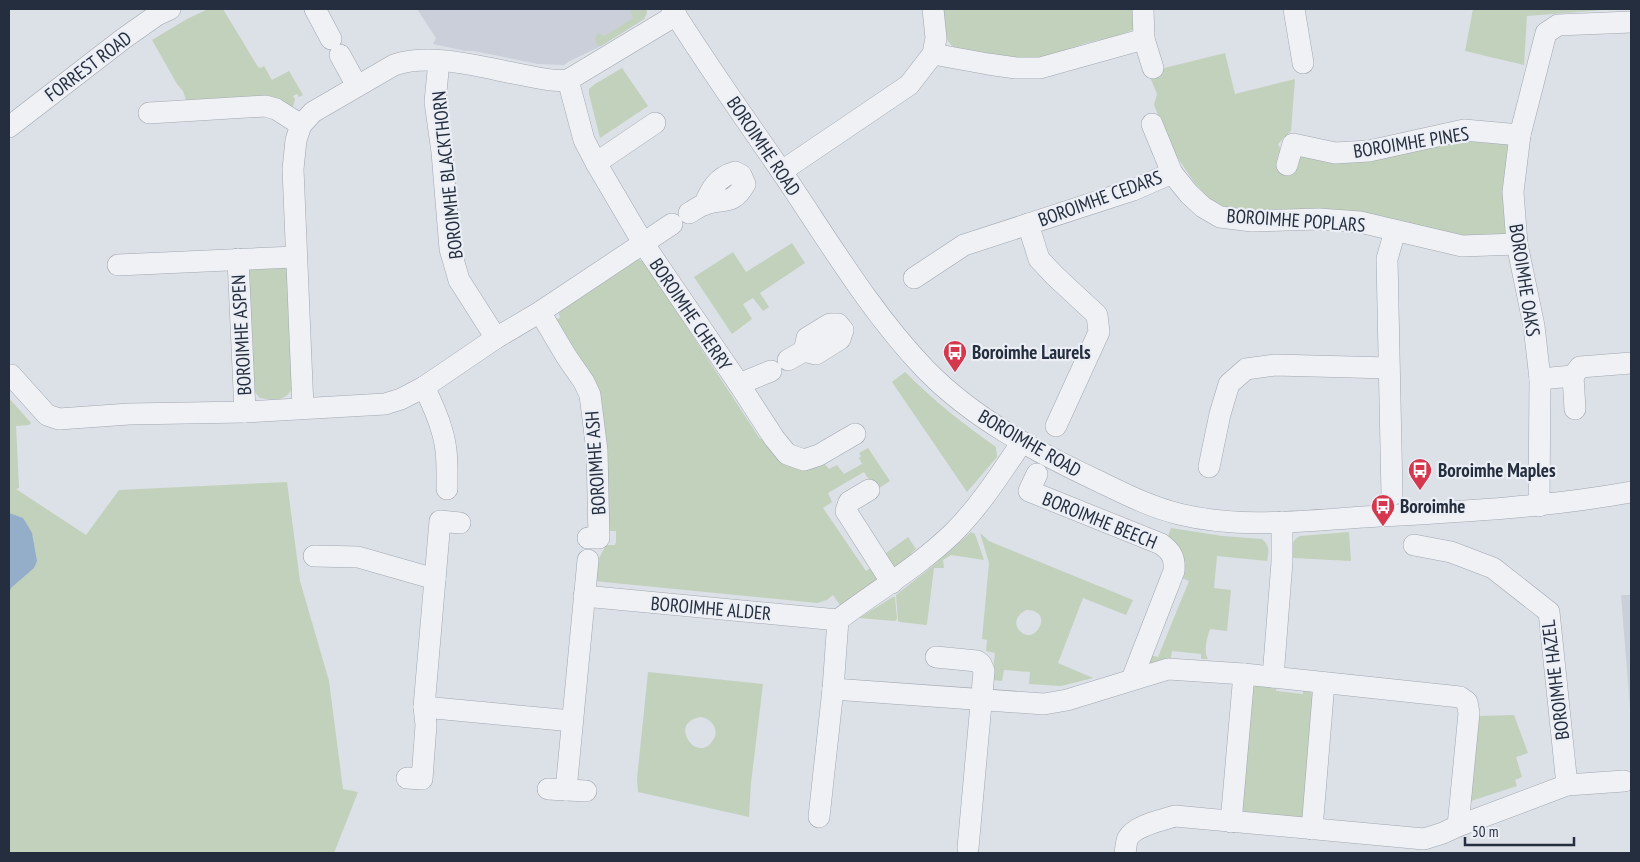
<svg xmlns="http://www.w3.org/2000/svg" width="1640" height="862" font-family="'PT Sans Narrow',sans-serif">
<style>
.built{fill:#cacfd9}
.green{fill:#c2d1bc;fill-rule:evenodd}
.water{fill:#94aeca}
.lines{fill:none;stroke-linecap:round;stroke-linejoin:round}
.minor-casing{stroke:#a1a7b1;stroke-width:22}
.minor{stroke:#eff1f5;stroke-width:21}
.labels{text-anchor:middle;stroke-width:4.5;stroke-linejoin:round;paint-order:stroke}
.street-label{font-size:19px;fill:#252e3e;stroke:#ebeff5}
.poi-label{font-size:19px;font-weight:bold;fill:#252e3e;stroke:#ebeff5;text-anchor:start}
</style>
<rect width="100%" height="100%" fill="#dce0e7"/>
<g class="built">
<path d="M417 9H646L647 13 644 19 601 46 568 62 564 65 538 64 474 51H465L433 44 436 38Z"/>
<path d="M1621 595H1631V721Z"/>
</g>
<g class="green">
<path d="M208 9H223L258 67 261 68 264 66 272 80 289 71 303 95 299 97 297 94 293 96 295 99 292 110 259 96 186 100 183 91 177 84 152 40 187 19Z"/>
<path d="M630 9H646L647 13 644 19 601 46 596 44 595 39 598 33 605 36 633 18Z"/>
<path d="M941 9H1134V29C1118 37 1100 39 1083 44 1064 50 1042 61 1021 61 1010 61 957 51 951 45 942 34 943 22 941 9Z"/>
<path d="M1473 9H1616L1527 16 1524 65 1465 51Z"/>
<path d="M1225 53 1235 94 1295 79 1291 131 1278 144 1283 154 1343 163 1379 158 1467 139 1512 141 1507 235 1477 241 1317 209H1275L1241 211 1213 204 1194 182 1173 151 1154 105 1157 94 1148 72Z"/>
<path d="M622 68 648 106 600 138 589 94V89L595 84Z"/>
<path d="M792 243 805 263 760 293 769 307 763 311 753 298 743 304 752 319 732 334 694 277 733 252 746 272Z"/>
<path d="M638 259 642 261 645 260 647 266 760 439 764 438 823 462 829 469 837 465 844 474 862 464 859 458 861 456 859 453 868 448 890 481 876 490 864 472 828 493 832 502 823 508 866 571 874 566C878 575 879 581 873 589L840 605 833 595 827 600 817 603 594 581 596 564 606 545H615L616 542V531H610L607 528 594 380 556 319 560 318 559 313 561 309Z"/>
<path d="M284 267 288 271 294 384C288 401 277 401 260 398L252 389 247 275 250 269Z"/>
<path d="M905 372C933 400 963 424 996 447L997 457 967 492 892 382Z"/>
<path d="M9 398 31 423 29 425 16 426 19 488 16 489 86 535 119 490 287 482 300 581 329 681 343 789 358 792 334 853H9Z"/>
<path d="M1171 528 1222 536 1262 539C1270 546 1269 551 1267 561L1217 556 1214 588 1231 590 1227 631 1210 629C1207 638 1203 651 1208 659H1201V654L1172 651 1170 663 1154 665 1149 663V655L1158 657 1189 581 1180 577 1167 539Z"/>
<path d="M971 532 975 534 984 560 951 555 943 560 944 568H934L927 624 926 625 900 622 898 621 896 595 934 565Z"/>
<path d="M1349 532 1351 561 1293 558C1293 547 1290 541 1300 536Z"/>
<path d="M980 533 989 541 996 544 1133 600 1126 615 1083 598 1058 663 1093 678 1061 686 1029 684 1030 672 1004 670 1002 681 992 680 995 653 986 651 987 640 982 639 989 563ZM1026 610C1056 609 1035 649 1019 630 1013 622 1018 614 1026 610Z"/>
<path d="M908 537 916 549 911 553 915 555 901 565 894 566 882 556Z"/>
<path d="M893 597H895L897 619 895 621 859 618Z"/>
<path d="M648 672 763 684 751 783 749 817 638 792 637 779ZM701 717C712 719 720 730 713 740 698 766 666 722 701 717Z"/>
<path d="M1258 685 1276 686V691L1303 694V689L1309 690 1316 698 1305 814 1302 818 1252 812 1245 815 1241 810 1252 687Z"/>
<path d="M1514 715 1528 753 1516 757 1522 777 1515 780 1517 786 1468 802 1479 716Z"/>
</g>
<path class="water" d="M9 513 23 518 28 526 32 533 37 561 34 568 12 587 9 592Z"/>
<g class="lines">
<g class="minor-casing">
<g id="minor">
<path d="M315 9 331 39"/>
<path d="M672 9C710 70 752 128 792 187 834 250 874 316 926 370 974 419 1035 451 1096 480 1123 493 1150 507 1179 514 1239 529 1303 521 1364 517 1453 512 1543 508 1631 492"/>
<path d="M1143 9 1144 39 1153 68"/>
<path d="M1294 9 1303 63"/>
<path d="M933 54 988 64 1016 68H1040L1144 39"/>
<path d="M340 55 357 86"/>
<path d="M439 61 435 102 442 152 450 249 459 280 496 338"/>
<path d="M568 80 584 140 596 163 643 243 739 384 774 438 787 454 804 460 819 455 855 434"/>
<path d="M149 113 265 106 276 109 301 125"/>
<path d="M1152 124 1172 173 1189 194 1203 207 1220 217 1252 221 1319 219 1360 222 1462 246 1517 244"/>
<path d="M301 125 313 112 394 65C433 52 484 68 523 75 538 78 553 82 568 80L676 15"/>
<path d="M301 125 296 140 293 169 303 408"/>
<path d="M9 127 123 39 157 15 170 9"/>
<path d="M596 163 655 123"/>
<path d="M1287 165 1293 144 1335 153 1369 151 1464 130 1520 135"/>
<path d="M782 171 909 85 933 54 936 38 933 9"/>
<path d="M689 213C693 211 698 207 703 205 723 197 732 207 745 184L741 175 735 172C717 177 711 189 704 205"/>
<path d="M1028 224 1039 259 1055 276 1097 315 1099 332 1056 426"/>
<path d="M238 259 245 412"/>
<path d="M118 265 295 257"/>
<path d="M914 278 964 245 1133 190 1172 173"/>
<path d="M540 312 566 356 584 382 590 395 597 451 599 538H588"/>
<path d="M788 360 804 351 807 338 830 324H838L843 330 840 339 816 354 804 351"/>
<path d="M9 375H11L47 415 59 419 129 414 245 412 385 404 401 399 424 387 496 338 540 312 672 224"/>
<path d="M1573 376 1575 409"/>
<path d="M1540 379 1573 376 1580 367 1631 363"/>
<path d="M739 384 771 371"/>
<path d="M424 387C431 401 438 416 442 431 448 450 447 470 447 489"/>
<path d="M1209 467 1220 414 1229 384 1246 369 1275 365 1389 368"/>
<path d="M1037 474 1029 491 1161 544C1172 552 1175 558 1174 571L1132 679"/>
<path d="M869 490 849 502 846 511 892 583"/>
<path d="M1392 495 1387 259 1395 231"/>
<path d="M1539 506 1540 379 1534 326 1517 244 1513 192 1520 135 1546 33 1558 25 1631 22"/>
<path d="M1414 545 1451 552 1493 568 1549 612 1567 785"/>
<path d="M314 556 358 557 435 579"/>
<path d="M584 596 838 620"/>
<path d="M936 657 977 661 981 664 984 671 968 848"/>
<path d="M1273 677 1282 562V522"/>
<path d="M833 689 1044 704 1067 700 1168 669 1244 674 1460 697 1467 702 1469 713 1458 826"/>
<path d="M424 707 572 721"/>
<path d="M407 778 422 779 426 725 424 707 440 521 460 523"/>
<path d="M548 789 586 791"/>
<path d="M566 790 588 560"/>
<path d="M819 817 833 689 838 620C876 591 918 567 953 533 980 506 1001 473 1022 442"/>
<path d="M1231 822 1244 674"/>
<path d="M1312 829 1324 683"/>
<path d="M1125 853C1126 848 1126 842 1128 838 1135 825 1163 820 1175 816L1424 839 1443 833 1458 826 1567 785 1624 781"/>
</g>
</g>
<use href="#minor" class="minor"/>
</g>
<defs>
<g id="bus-pin" transform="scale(1.25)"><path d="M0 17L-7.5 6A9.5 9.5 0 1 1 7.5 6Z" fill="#d5384e" stroke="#ebeff5"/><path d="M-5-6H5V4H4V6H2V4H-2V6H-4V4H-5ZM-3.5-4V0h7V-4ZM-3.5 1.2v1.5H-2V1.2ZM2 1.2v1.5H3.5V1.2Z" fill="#fff"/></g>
</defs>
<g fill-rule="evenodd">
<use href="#bus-pin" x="955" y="352"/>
<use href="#bus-pin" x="1420" y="470"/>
<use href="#bus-pin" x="1383" y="506"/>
</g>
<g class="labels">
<g class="street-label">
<text transform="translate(88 66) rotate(-37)" y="7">FORREST ROAD</text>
<text transform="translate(1411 142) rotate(-9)" y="7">BOROIMHE PINES</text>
<text transform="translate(764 146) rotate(56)" y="7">BOROIMHE ROAD</text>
<text transform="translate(447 175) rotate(-96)" y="7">BOROIMHE BLACKTHORN</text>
<text transform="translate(1100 198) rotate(-20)" y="7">BOROIMHE CEDARS</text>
<text transform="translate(1296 220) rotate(4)" y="7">BOROIMHE POPLARS</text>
<text transform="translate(1525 280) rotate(81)" y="7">BOROIMHE OAKS</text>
<text transform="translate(691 314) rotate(56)" y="7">BOROIMHE CHERRY</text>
<text transform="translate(241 335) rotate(-93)" y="7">BOROIMHE ASPEN</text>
<text transform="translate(1030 443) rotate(30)" y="7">BOROIMHE ROAD</text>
<text transform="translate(595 463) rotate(-94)" y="7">BOROIMHE ASH</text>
<text transform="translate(1100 520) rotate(22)" y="7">BOROIMHE BEECH</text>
<text transform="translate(711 608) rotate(5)" y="7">BOROIMHE ALDER</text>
<text transform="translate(1555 680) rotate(-97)" y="7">BOROIMHE HAZEL</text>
</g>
<g class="poi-label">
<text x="972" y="359">Boroimhe Laurels</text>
<text x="1438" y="477">Boroimhe Maples</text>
<text x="1400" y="513">Boroimhe</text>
</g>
</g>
<rect width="1640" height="862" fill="none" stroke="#252e3e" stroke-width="20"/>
<path d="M1465 837v8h109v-8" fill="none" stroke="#252e3e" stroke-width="2.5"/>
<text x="1472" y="837" font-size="15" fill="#252e3e" stroke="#ebeff5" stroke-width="4" paint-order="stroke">50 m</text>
</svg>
